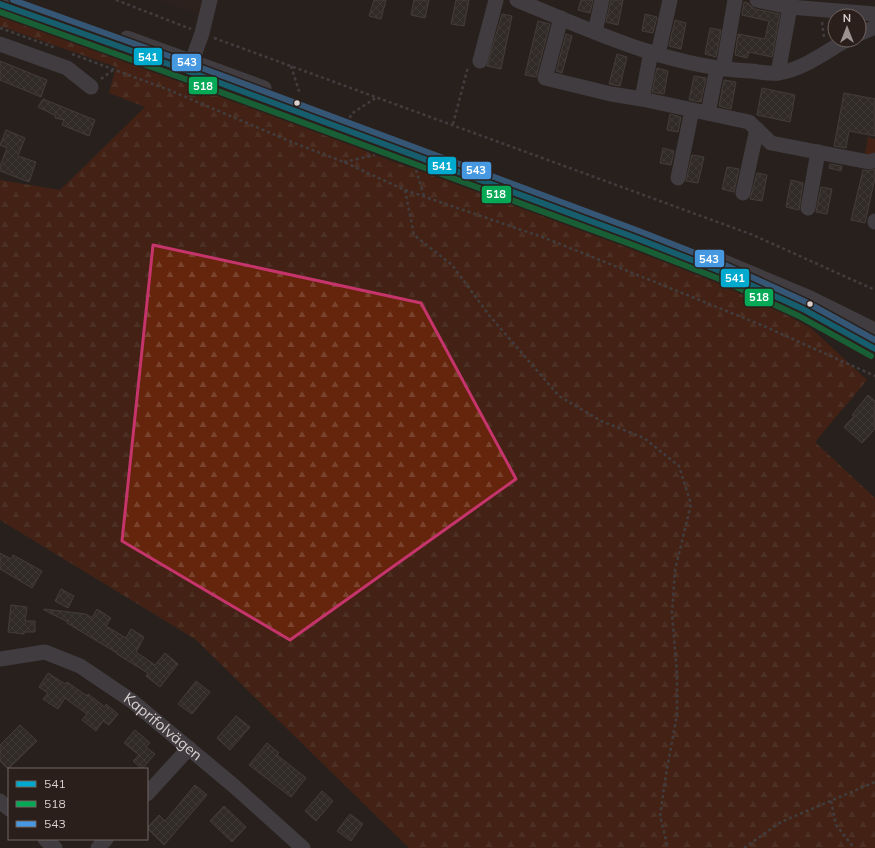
<svg xmlns="http://www.w3.org/2000/svg" width="875" height="848" font-family="Mulish,sans-serif">
<style>
.built{fill:#33231d}
.green{fill:#65240c}
.forest{fill:url(#forest-firs)}
.building{fill:url(#building-cross-hatch);stroke:#645f5c}
.lines{fill:none;stroke-linecap:round;stroke-linejoin:round}
.path{stroke:#5f5e65;stroke-width:2.5;stroke-dasharray:3 3;stroke-linecap:butt}
.minor{stroke:#5d5e6a;stroke-width:15}
.bus-1-casing{stroke:#2b1f1b;stroke-width:9}
.bus-2-casing{stroke:#2b1f1b;stroke-width:9}
.bus-3-casing{stroke:#2b1f1b;stroke-width:9}
.bus-1{stroke:#00a9ce;stroke-width:6}
.bus-2{stroke:#06aa56;stroke-width:6}
.bus-3{stroke:#4699e1;stroke-width:6}
.marked{fill:none;stroke:#c6346c;stroke-width:3;stroke-linejoin:round}
.bus-dot{fill:#dad1ce;stroke:#2b1f1b;stroke-width:1.5}
.labels{text-anchor:middle;stroke-width:4;stroke-linejoin:round;paint-order:stroke}
.street-label{font-size:15px;fill:#dad1ce;stroke:#2b1f1b}
.line-badge{stroke:#2b1f1b;stroke-width:1.5}
.badge-label{font-size:11px;text-anchor:middle;font-weight:bold;fill:#fff}
</style>
<defs>
<pattern id="forest-firs" width="22" height="20" patternUnits="userSpaceOnUse"><rect width="22" height="20" fill="#65240c"/><path d="M5 1l3.5 6h-7zM16 11l3.5 6h-7z" fill="#7a432e"/></pattern>
<pattern id="building-cross-hatch" width="8" height="8" patternUnits="userSpaceOnUse"><rect width="8" height="8" fill="#3d3836"/><path d="M0 0l8 8M0 8l8-8" fill="none" stroke="#585452"/></pattern>
</defs>
<rect width="100%" height="100%" fill="#28211e"/>
<path class="built" d="M159 0H208L204 16Z"/>
<path class="green" d="M868 137 875 139V153L869 156 865 155Z"/>
<path class="forest" d="M0 9 41 23 168 73 340 134 341 139 372 154 411 168 420 167 437 170 595 227 719 278 811 328 867 380 815 442 875 498V848H409L195 639 0 520V180L60 190 145 107 109 93 116 67 0 26Z"/>
<g class="building">
<path d="M374 0H386L381 19 369 16Z"/>
<path d="M414 0H429L425 18 411 15Z"/>
<path d="M456 0H469L464 26 451 24Z"/>
<path d="M581 0H593L590 13 578 10Z"/>
<path d="M611 0H623L618 25 606 22Z"/>
<path d="M744 2 748 3 751 6 755 9 780 14 772 57 749 52 747 58 735 55 738 34 765 39 769 21 742 15Z"/>
<path d="M502 14 512 16 501 69 487 66Z"/>
<path d="M645 14 657 17 653 33 642 31Z"/>
<path d="M675 20 686 23 681 49 669 46Z"/>
<path d="M538 21 550 24 536 77 525 75Z"/>
<path d="M710 28 721 30 716 57 705 54Z"/>
<path d="M566 34 572 36 562 73 556 71Z"/>
<path d="M617 54 627 57 620 86 609 84Z"/>
<path d="M0 61 47 80 41 97 0 80Z"/>
<path d="M657 68 668 71 664 94 652 92Z"/>
<path d="M694 76 706 78 701 102 689 100Z"/>
<path d="M724 80 736 82 731 109 719 106Z"/>
<path d="M762 88 795 95 790 122 757 115Z"/>
<path d="M844 93 875 99V136L849 131 846 148 834 146Z"/>
<path d="M43 99 95 120 89 136 62 125 64 120 55 118 56 116 38 107Z"/>
<path d="M670 114 681 117 678 132 667 130Z"/>
<path d="M6 130 25 138 18 156 36 162 29 182 0 171V166L7 148 0 145Z"/>
<path d="M663 148 674 151 671 165 660 163Z"/>
<path d="M692 155 704 157 698 183 686 181Z"/>
<path d="M830 164 842 166 841 171 829 168Z"/>
<path d="M727 167 739 169 734 192 722 189Z"/>
<path d="M875 169V178L865 223 851 220 863 170 868 171Z"/>
<path d="M757 173 767 175 762 201 750 199Z"/>
<path d="M791 180 803 183 799 210 786 207Z"/>
<path d="M821 187 832 189 827 214 816 212Z"/>
<path d="M868 395 875 401V429L862 443 844 427 854 416 852 415Z"/>
<path d="M0 553 11 559 13 555 42 571 32 588 0 569Z"/>
<path d="M61 589 74 596 68 608 55 601Z"/>
<path d="M11 605 27 607 25 621H35V632H24V634L8 632Z"/>
<path d="M44 609 86 614 92 618 97 609 111 618 106 626 126 638 131 629 144 637 136 652 155 665 165 653 178 664 160 687 146 676 148 673 117 654V653L67 623 68 622 44 610Z"/>
<path d="M48 673 65 684 67 682 87 696 88 694 105 707 106 704 118 714 109 725 103 721 96 731 82 720 87 714 65 698 58 709 43 699 48 693 39 687Z"/>
<path d="M196 681 210 692 192 714 178 704Z"/>
<path d="M236 716 250 727 230 750 217 738Z"/>
<path d="M20 725 37 741 8 769 0 761V745Z"/>
<path d="M135 730 150 743 146 747 155 754 142 769 133 761 139 755 124 743Z"/>
<path d="M267 743 279 753 277 755 306 778 291 797 249 765Z"/>
<path d="M195 785 207 795 164 845 147 828 159 815 165 821Z"/>
<path d="M322 791 333 801 316 821 305 811Z"/>
<path d="M224 806 246 827 232 842 210 821Z"/>
<path d="M350 814 363 824 351 841 337 831Z"/>
</g>
<g class="lines">
<g class="path">
<path d="M116 0 191 29"/>
<path d="M822 22 824 37"/>
<path d="M0 28 56 48"/>
<path d="M214 38 753 235 875 290"/>
<path d="M72 54 169 90 294 143 344 162 405 190 545 238 650 280 766 327 875 376"/>
<path d="M291 66 300 94"/>
<path d="M101 79 113 70"/>
<path d="M350 118 351 114 377 97"/>
<path d="M453 124 468 67"/>
<path d="M344 162 375 155"/>
<path d="M416 170 424 196"/>
<path d="M405 190 414 235 452 265 489 315 559 396 601 421 644 438 679 466 691 504 675 570 672 613 677 674V715L666 774 660 816 668 848"/>
<path d="M831 801 836 825 854 848"/>
<path d="M744 848 781 822 875 782"/>
</g>
<g class="minor">
<path d="M517 0C591 31 670 68 751 71 760 72 769 74 778 73 802 70 826 52 846 40"/>
<path d="M757 0 790 7 875 14"/>
<path d="M0 4 188 71 636 238 720 271 803 309 875 349"/>
<path d="M561 18 545 78 611 94 642 99 749 122 771 143 869 162 875 160"/>
<path d="M595 32 602 0"/>
<path d="M859 34 875 27"/>
<path d="M127 38 264 88"/>
<path d="M0 44 67 68 91 87"/>
<path d="M658 54 670 0"/>
<path d="M480 61 496 0"/>
<path d="M723 69 735 0"/>
<path d="M189 70 202 33 210 0"/>
<path d="M778 73 790 7"/>
<path d="M642 99 651 52"/>
<path d="M708 113 717 68"/>
<path d="M678 178 692 110"/>
<path d="M743 193 757 129"/>
<path d="M808 208 818 152"/>
<path d="M875 222V221"/>
<path d="M710 256 810 298 875 330"/>
<path id="s1" d="M0 659 45 652 80 666 132 701 234 786 303 848"/>
<path d="M147 794 189 748"/>
<path d="M0 801 9 809"/>
<path d="M45 839 55 848"/>
<path d="M98 848 106 839"/>
</g>
<g class="bus-1-casing">
<path id="bus-1" d="M0 4 188 71 636 238 720 271 803 309 875 349"/>
</g>
<g class="bus-2-casing">
<path id="bus-2" d="M0 12 185 79 633 245 717 278 799 316 871 356"/>
</g>
<g class="bus-3-casing">
<path id="bus-3" d="M13 0 191 64 639 231 723 264 806 302 875 340"/>
</g>
<use href="#bus-1" class="bus-1"/>
<use href="#bus-2" class="bus-2"/>
<use href="#bus-3" class="bus-3"/>
</g>
<path d="M0 0H875V848H0ZM153 245 421 303 516 479 290 640 122 541Z" fill="#28211e" fill-opacity=".55" fill-rule="evenodd"/>
<path class="marked" d="M153 245 421 303 516 479 290 640 122 541Z"/>
<g class="bus-dot">
<circle cx="297" cy="103" r="3.5"/>
<circle cx="810" cy="304" r="3.5"/>
</g>
<g class="labels">
<g class="street-label">
<text dy="5" stroke="none"><textPath href="#s1" startOffset="186">Kaprifolvägen</textPath></text>
</g>
</g>
<g class="line-badge">
<rect x="133" y="47" width="30" height="19" rx="4" fill="#00a9ce"/>
<rect x="171" y="53" width="31" height="19" rx="4" fill="#4699e1"/>
<rect x="188" y="76" width="30" height="19" rx="4" fill="#06aa56"/>
<rect x="427" y="156" width="30" height="19" rx="4" fill="#00a9ce"/>
<rect x="461" y="161" width="31" height="19" rx="4" fill="#4699e1"/>
<rect x="481" y="185" width="31" height="19" rx="4" fill="#06aa56"/>
<rect x="694" y="249" width="31" height="19" rx="4" fill="#4699e1"/>
<rect x="720" y="268" width="30" height="20" rx="4" fill="#00a9ce"/>
<rect x="744" y="288" width="30" height="19" rx="4" fill="#06aa56"/>
</g>
<g class="badge-label">
<text x="148" y="61">541</text>
<text x="187" y="66">543</text>
<text x="203" y="90">518</text>
<text x="442" y="170">541</text>
<text x="476" y="174">543</text>
<text x="496" y="198">518</text>
<text x="709" y="263">543</text>
<text x="735" y="282">541</text>
<text x="759" y="301">518</text>
</g>
<rect x="8" y="768" width="140" height="72" fill="#2b1f1b" stroke="#716663"/>
<rect x="16" y="781" width="20" height="6" fill="#00a9ce" stroke="#716663"/>
<text x="44" y="788" font-size="12" fill="#dad1ce">541</text>
<rect x="16" y="801" width="20" height="6" fill="#06aa56" stroke="#716663"/>
<text x="44" y="808" font-size="12" fill="#dad1ce">518</text>
<rect x="16" y="821" width="20" height="6" fill="#4699e1" stroke="#716663"/>
<text x="44" y="828" font-size="12" fill="#dad1ce">543</text>
<g transform="translate(847 28)"><circle r="19" fill="#2b1f1b" stroke="#716663"/>
<path d="M0-3L7 15L0 10L-7 15Z" fill="#9c9390"/>
<text y="-6" font-size="11" font-weight="bold" text-anchor="middle" fill="#dad1ce">N</text>
</g>
</svg>
